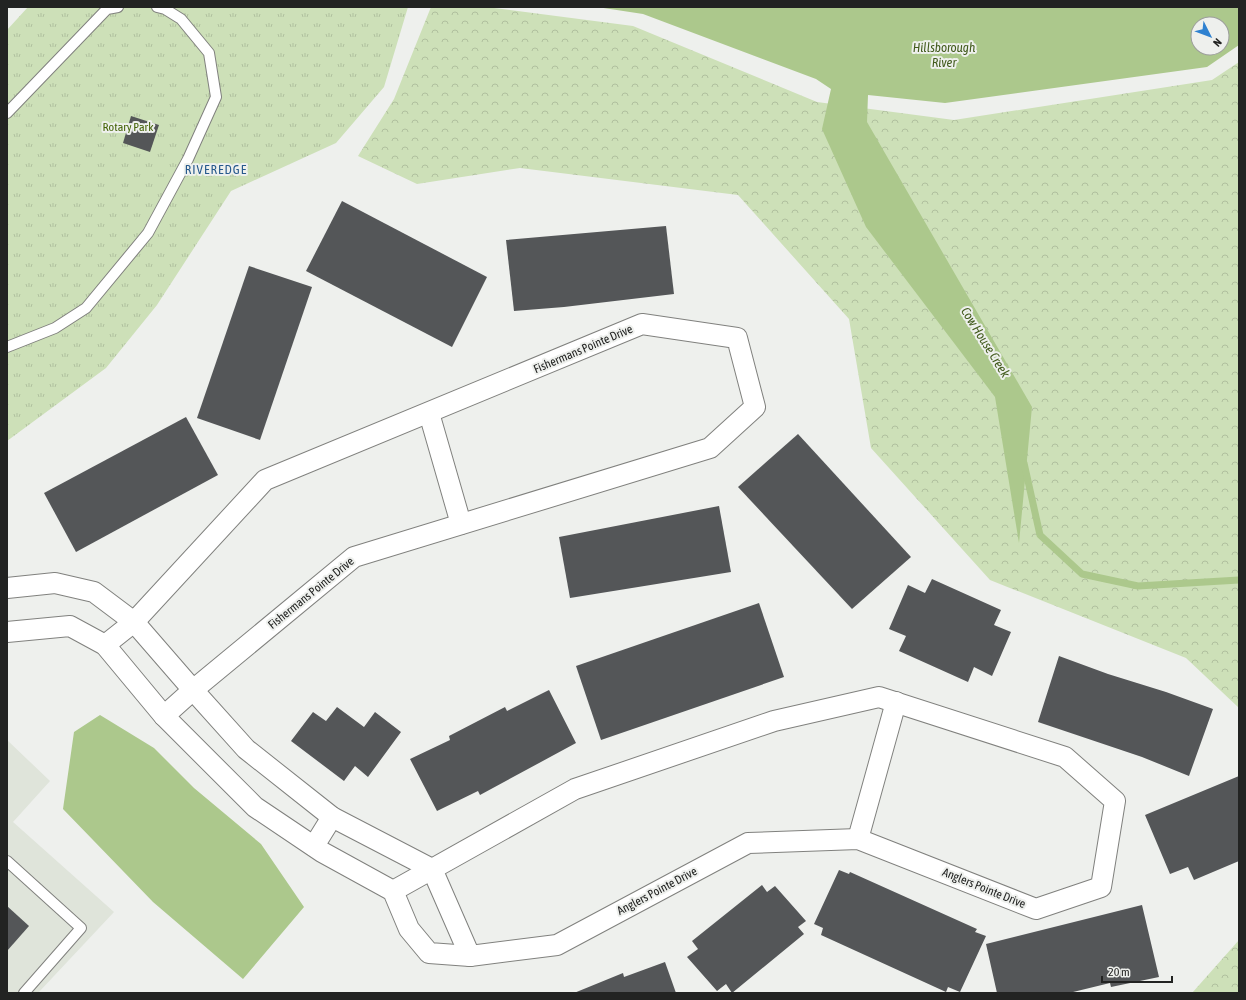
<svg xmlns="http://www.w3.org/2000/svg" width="1246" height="1000" font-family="'Asap Condensed',sans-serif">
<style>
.built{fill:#dfe4da}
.forest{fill:url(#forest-crowns)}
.park{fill:url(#park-tufts)}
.water{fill:#acc88c;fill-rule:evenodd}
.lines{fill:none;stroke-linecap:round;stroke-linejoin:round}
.stream{stroke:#acc88c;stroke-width:7}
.building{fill:#545658}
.service-casing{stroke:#80817e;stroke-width:12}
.minor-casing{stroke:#80817e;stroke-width:22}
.service{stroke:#fff;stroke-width:10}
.minor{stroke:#fff;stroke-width:20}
.labels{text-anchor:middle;stroke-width:4;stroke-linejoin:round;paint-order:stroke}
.park-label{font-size:12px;fill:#426205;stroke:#eef0ed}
.street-label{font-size:12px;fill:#222322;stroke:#eef0ed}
.water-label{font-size:13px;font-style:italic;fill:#425b1d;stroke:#eef0ed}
.neighbourhood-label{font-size:13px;letter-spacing:1px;fill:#26598c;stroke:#eef0ed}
</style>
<defs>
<pattern id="forest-crowns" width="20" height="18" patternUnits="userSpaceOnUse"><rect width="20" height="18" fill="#cde0b8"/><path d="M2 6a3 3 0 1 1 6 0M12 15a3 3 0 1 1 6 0" fill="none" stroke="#b0c09e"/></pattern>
<pattern id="park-tufts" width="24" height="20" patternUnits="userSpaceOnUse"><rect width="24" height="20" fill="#cde0b8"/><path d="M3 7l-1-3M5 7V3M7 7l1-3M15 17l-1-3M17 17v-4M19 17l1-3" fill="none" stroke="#b0c09e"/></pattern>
</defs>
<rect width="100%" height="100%" fill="#eef0ed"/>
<path class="built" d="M7 740 50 781 13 822 114 912 38 993H7Z"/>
<g class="forest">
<path d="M431 7H486L633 26 817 102 954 120 1212 80 1239 62V708L1186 658 990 580 871 448 849 319 738 195 520 168 417 184 358 156 394 99Z"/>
<path d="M1239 940V993H1192Z"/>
</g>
<path class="park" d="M28 7H408L384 87 336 143 231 191 157 305 106 368 7 441V30Z"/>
<g class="water">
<path d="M597 7H1239V45L1207 67 945 103 868 95 867 122 1032 407 1019 543 995 397 866 227 822 129 831 89 816 79 643 14ZM1198 24H1222V48H1198Z"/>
<path d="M100 715 154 748 194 788 261 844 304 907 243 979 153 902 63 809 74 732Z"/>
</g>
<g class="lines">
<path class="stream" d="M1024 463 1040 535 1082 574 1138 586 1239 580"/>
</g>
<g class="building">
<path d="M131 116 159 125 150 152 123 143Z"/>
<path d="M342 201 487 277 452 347 306 271Z"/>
<path d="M666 226 674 294 564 307 514 311 506 240Z"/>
<path d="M249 266 312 287 260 440 197 418Z"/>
<path d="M186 417 218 475 76 552 44 493Z"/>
<path d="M798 434 911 557 852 609 738 487Z"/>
<path d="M719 506 731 572 570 598 559 537Z"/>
<path d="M932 579 1001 610 994 625 1011 632 992 676 974 667 968 682 899 651 906 636 889 629 908 585 925 593Z"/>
<path d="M759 603 784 677 601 740 576 666Z"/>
<path d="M1059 656 1108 674 1166 692 1213 709 1189 776 1142 757 1038 722Z"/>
<path d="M549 690 576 743 480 795 478 791 437 811 410 759 450 740 449 736 505 707 507 711Z"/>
<path d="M337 707 364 727 375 712 401 732 368 777 355 766 344 781 291 741 313 712 326 721Z"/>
<path d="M1239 776V861L1194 880 1188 867 1170 874 1145 815Z"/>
<path d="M839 870 849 874 850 872 977 929 975 932 986 936 960 992 948 987 946 992 821 935 823 928 814 924Z"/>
<path d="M762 885 767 892 775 886 806 921 798 927 804 934 732 993 726 984 717 991 687 957 698 949 692 941Z"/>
<path d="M1142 905 1159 977 1111 987 1110 983 1069 993H997L986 944Z"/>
<path d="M7 906 29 926 7 951Z"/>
<path d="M665 962 676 993H574L623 973 624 977Z"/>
</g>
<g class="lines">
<g class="service-casing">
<g id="service">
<path d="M7 113 107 9 118 7"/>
<path d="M7 347 55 328 86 308 148 233 188 159 216 97 209 53 181 19 165 9 157 7"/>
<path d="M7 861 81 928 24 993"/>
</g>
</g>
<g class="minor-casing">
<g id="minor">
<path d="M429 413 461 524"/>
<path d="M7 588 55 583 94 592 134 622 193 690 246 749 332 817 432 869"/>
<path d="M7 632 70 626 105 645 164 716 255 807 322 852 393 891 409 929 429 953 470 956 557 945 748 843 858 839 1036 909 1101 887 1115 801 1065 757 879 697 774 721 575 789 393 891"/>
<path d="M105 645 134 622 265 480 642 324 737 338 755 407 710 448 354 557 193 690 164 716"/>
<path d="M858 839 896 702"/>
<path d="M314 846 332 817"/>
<path d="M432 869 470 956"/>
</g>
</g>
<use href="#service" class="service"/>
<use href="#minor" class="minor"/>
</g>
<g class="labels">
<g class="park-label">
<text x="128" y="131">Rotary Park</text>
</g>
<g class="street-label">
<text transform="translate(583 349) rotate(-23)" y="4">Fishermans Pointe Drive</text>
<text transform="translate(311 593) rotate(-39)" y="4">Fishermans Pointe Drive</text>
<text transform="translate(984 888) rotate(22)" y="4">Anglers Pointe Drive</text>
<text transform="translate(657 891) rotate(-28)" y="4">Anglers Pointe Drive</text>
</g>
<g class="water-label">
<text x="944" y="52">Hillsborough<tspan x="944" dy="15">River</tspan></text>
<text transform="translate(986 342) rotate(58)" y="5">Cow House Creek</text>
</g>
<g class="neighbourhood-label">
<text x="216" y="174">RIVEREDGE</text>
</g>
</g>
<rect width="1246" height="1000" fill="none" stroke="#222322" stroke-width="16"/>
<g transform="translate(1210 36) rotate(132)"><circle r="19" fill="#eef0ed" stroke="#9c9e9c"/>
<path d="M0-3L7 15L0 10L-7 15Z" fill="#2e81d0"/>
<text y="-6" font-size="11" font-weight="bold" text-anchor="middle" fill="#222322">N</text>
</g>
<path d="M1102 976v6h70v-6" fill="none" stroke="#222322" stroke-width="2"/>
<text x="1108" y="976" font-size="12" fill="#222322" stroke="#eef0ed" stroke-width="3" paint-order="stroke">20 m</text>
</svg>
